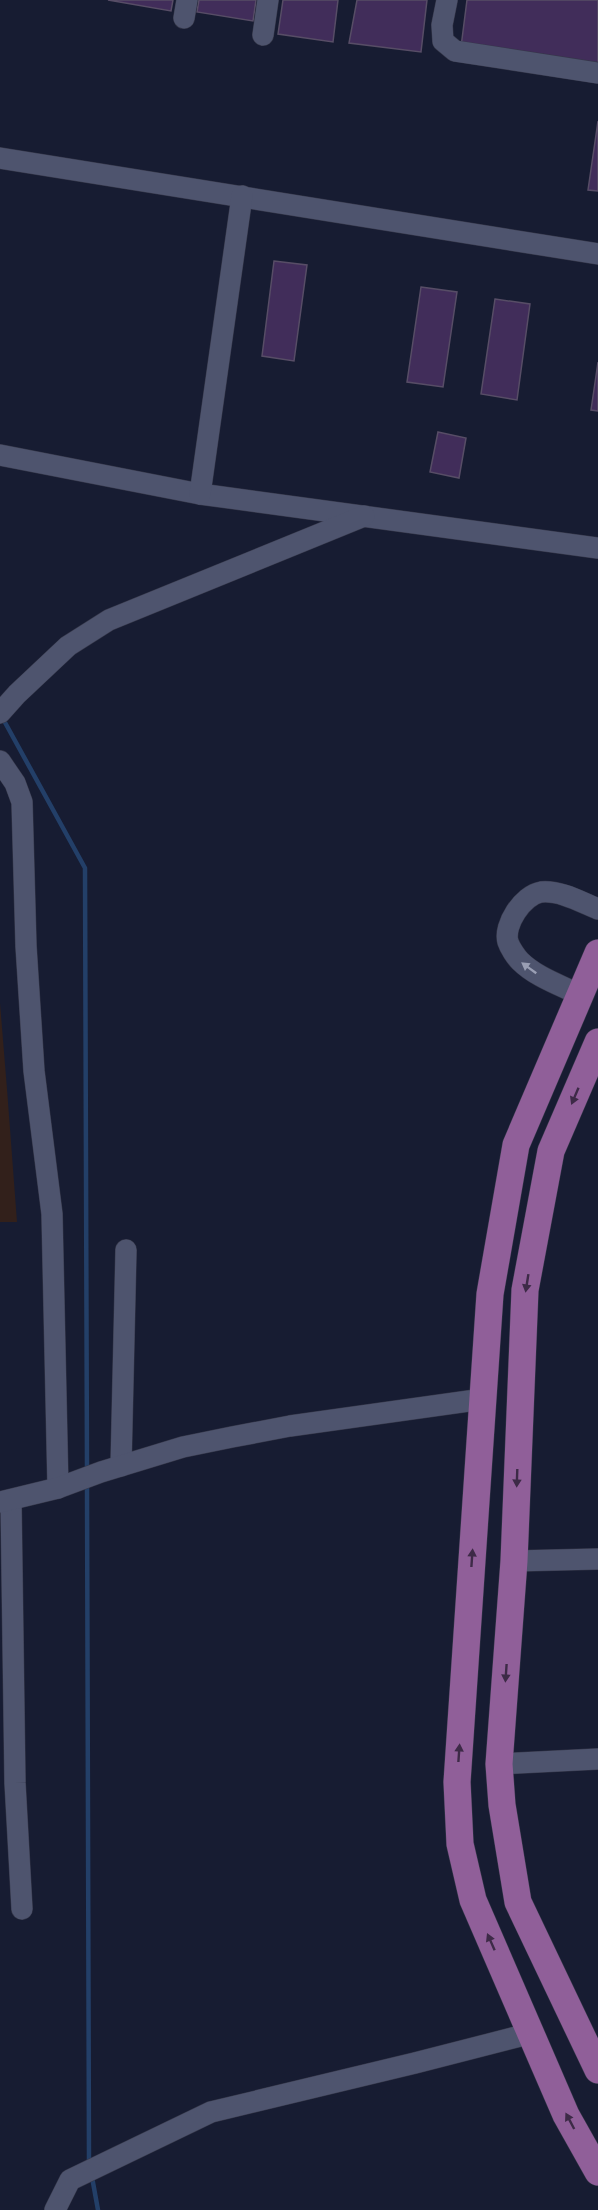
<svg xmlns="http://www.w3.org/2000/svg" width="598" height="2210" font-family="Jost,sans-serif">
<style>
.education{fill:#32201b}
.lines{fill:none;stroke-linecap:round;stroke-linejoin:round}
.stream{stroke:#233f68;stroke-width:4.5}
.building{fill:#412d5a;stroke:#574d66;stroke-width:1.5}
.minor-casing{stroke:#36384a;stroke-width:22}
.major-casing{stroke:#36384a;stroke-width:28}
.minor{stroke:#4e546e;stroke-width:21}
.major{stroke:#905f99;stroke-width:27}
.oneway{fill:#9a9fb4}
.oneway2{fill:#3d2a47}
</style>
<rect width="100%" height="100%" fill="#171c32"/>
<path class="education" d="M0 1003 7 1089 17 1222H0Z"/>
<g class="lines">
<g class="stream">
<path d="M2 717 85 868 87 1470"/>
<path d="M87 1485 89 2163"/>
<path d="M92 2177 98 2210"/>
</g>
</g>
<g class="building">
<path d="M108 0H173L171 11Z"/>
<path d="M199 0H256L253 21 197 12Z"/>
<path d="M283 0H338L333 42 278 34Z"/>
<path d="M357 0H427L421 52 349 43Z"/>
<path d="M467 0H598V63L461 47Z"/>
<path d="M598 121V191L588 190Z"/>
<path d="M274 261 307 265 294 361 262 356Z"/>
<path d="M421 287 457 292 443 387 407 382Z"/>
<path d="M495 299 530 304 517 400 481 394Z"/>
<path d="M598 362V411L591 410Z"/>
<path d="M438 432 466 438 459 478 430 472Z"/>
</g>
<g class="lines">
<g class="minor-casing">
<g id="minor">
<path d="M447 0 442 25 443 41 455 51 598 73"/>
<path d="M184 18 187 0"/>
<path d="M263 35 268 0"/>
<path d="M0 158 598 254"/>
<path d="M0 455 200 494 598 548"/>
<path d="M200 494 242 196"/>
<path d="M0 713 17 694 68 646 109 620 364 516"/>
<path d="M0 761 15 783 22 802 26 946 34 1071 52 1214 58 1488"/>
<path d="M580 995C560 985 536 977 520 961 516 957 510 948 508 942 503 925 523 895 541 892 560 890 581 902 598 909"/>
<path d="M121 1466 126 1250"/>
<path d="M11 1500 15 1783 22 1909"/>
<path d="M0 1502 58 1488 101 1472 183 1447 232 1437 290 1426 483 1399"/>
<path d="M514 1561 598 1559"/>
<path d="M499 1764 598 1759"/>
<path d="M55 2210 70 2180 211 2112 415 2063 532 2033"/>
</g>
</g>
<g class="major-casing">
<g id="major">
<path d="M598 953 516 1145 490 1294 457 1782 460 1844 473 1900 566 2115 598 2172"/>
<path d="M598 1042 551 1151 525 1290 514 1561 499 1764 502 1805 518 1902 598 2070"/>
</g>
</g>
<use href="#minor" class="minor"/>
<use href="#major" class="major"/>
</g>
<defs><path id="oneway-solid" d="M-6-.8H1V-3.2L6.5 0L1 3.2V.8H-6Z" transform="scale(1.5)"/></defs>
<use class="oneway" href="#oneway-solid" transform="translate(529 968) rotate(-144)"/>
<g class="oneway2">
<use href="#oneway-solid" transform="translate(575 1096) rotate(113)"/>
<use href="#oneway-solid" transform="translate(527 1283) rotate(99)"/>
<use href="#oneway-solid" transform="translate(517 1478) rotate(92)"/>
<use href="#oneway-solid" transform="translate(472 1558) rotate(-86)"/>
<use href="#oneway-solid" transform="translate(506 1673) rotate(94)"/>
<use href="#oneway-solid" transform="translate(459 1753) rotate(-86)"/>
<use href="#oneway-solid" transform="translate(491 1942) rotate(-114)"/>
<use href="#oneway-solid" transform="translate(570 2121) rotate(-118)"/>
</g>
</svg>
